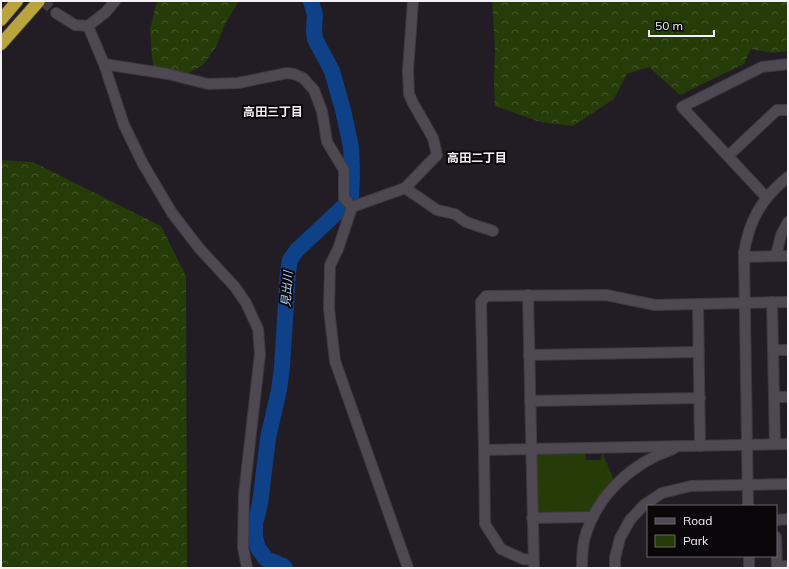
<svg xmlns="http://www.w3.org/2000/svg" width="789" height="569" font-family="Mulish,'Noto Sans JP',sans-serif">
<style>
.forest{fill:url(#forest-crowns)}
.park{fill:#253b08}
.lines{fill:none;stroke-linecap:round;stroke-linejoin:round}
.river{stroke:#0e4187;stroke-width:16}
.minor-tunnel{stroke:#423c44;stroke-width:10;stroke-dasharray:10 5;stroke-linecap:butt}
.minor-casing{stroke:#3e3941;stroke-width:12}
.highway-casing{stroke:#3e3941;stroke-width:14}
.minor{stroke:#4e4852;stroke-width:10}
.highway{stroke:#baa43d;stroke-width:12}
.labels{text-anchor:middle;stroke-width:4;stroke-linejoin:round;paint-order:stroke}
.neighbourhood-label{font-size:12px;font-weight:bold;fill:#f4f0f7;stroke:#0a070b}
.water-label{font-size:12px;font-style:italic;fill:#afcaf2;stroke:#0a070b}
</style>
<defs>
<pattern id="forest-crowns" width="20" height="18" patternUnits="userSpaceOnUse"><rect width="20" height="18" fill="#253b08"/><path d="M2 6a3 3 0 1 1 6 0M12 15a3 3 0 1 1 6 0" fill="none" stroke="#45582d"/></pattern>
</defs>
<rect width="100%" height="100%" fill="#221c25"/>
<g class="forest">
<path d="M157 1H239L225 24 216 47 203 65 185 75 154 69 152 58 150 29Z"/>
<path d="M492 1H788V51L772 53 751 49 744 64 680 95 649 67 627 74 614 99 573 126 540 122 495 106 494 85 495 48Z"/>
<path d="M1 160 33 162 161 226 186 276 187 568H1Z"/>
</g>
<path class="park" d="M585 452 586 460H601L602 452 614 480 593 510 587 513 540 514 537 511 536 457 540 453Z"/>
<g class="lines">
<path class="river" d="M285 568 283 566 266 559 258 548 255 537V524L260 504 268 438 279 390 282 367 288 272 290 260 297 250 344 206 351 197 352 173 351 147 343 110 332 71 315 39 314 31 315 15 311 1"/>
<path class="minor-tunnel" d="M43 1 56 13"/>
<g class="minor-casing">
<g id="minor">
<path d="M56 13 75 25 88 26 106 12 115 1"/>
<path d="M88 26 104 64 124 125 143 164 172 213 199 248 235 287 246 303 258 329 260 354 244 494 243 547 247 568"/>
<path d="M104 64 168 74 208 84 238 83 287 73 294 74 303 78 314 90 322 111 327 142 344 170V198L352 207"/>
<path d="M728 156 777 110H788"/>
<path d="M405 188 437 210 455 214 466 222 493 231"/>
<path d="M766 197 682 107 762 67 788 64"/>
<path d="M352 207 338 249 330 265 329 309 335 361 408 568"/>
<path d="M352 207 405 188 437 155 433 138 413 103 409 94 408 70 413 1"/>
<path d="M776 256 781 235 788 222"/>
<path d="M744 257 788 256"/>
<path d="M528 295 534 568"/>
<path d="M772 302 775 444"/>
<path d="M788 302 655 305 606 295 486 296 481 302 484 450 788 444"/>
<path d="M698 304 700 446"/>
<path d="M773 350H788"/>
<path d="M529 355 699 352"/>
<path d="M774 397H788"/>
<path d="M530 401 700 398"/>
<path d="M484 450 485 524 501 549 523 559 533 560"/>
<path d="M748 506 744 253C749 220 762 198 788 177"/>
<path d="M532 518 593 517"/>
<path d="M776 520 788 519"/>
<path d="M776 537 777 568"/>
<path d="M749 556V568"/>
<path d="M777 566H788"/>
<path d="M582 568C582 558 582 547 585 537 597 495 632 463 673 449"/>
<path d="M615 568V558L620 538 630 520 644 505 662 493 691 486 788 484"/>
</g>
</g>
<g class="highway-casing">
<g id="highway">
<path d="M1 20 17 1"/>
<path d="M1 44 39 1"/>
</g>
</g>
<use href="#minor" class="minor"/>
<use href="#highway" class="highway"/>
</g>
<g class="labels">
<g class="neighbourhood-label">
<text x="273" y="116">高田三丁目</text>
<text x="477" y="162">高田二丁目</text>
</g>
<g class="water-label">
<text transform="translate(287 289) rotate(-86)" y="4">見出川</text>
</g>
</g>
<rect width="789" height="569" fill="none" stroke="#f4f0f7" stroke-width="4"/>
<rect x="647" y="505" width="130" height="52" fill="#0a070b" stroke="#686469"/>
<rect x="655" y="518" width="20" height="6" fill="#4e4852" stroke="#686469"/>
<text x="683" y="525" font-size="12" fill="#f4f0f7">Road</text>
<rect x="655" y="535" width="20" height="12" fill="#253b08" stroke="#686469"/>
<text x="683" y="545" font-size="12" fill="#f4f0f7">Park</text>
<path d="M649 30v6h65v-6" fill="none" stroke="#f4f0f7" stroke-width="2"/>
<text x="655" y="30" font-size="12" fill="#f4f0f7" stroke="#0a070b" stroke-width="3" paint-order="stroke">50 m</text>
</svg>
